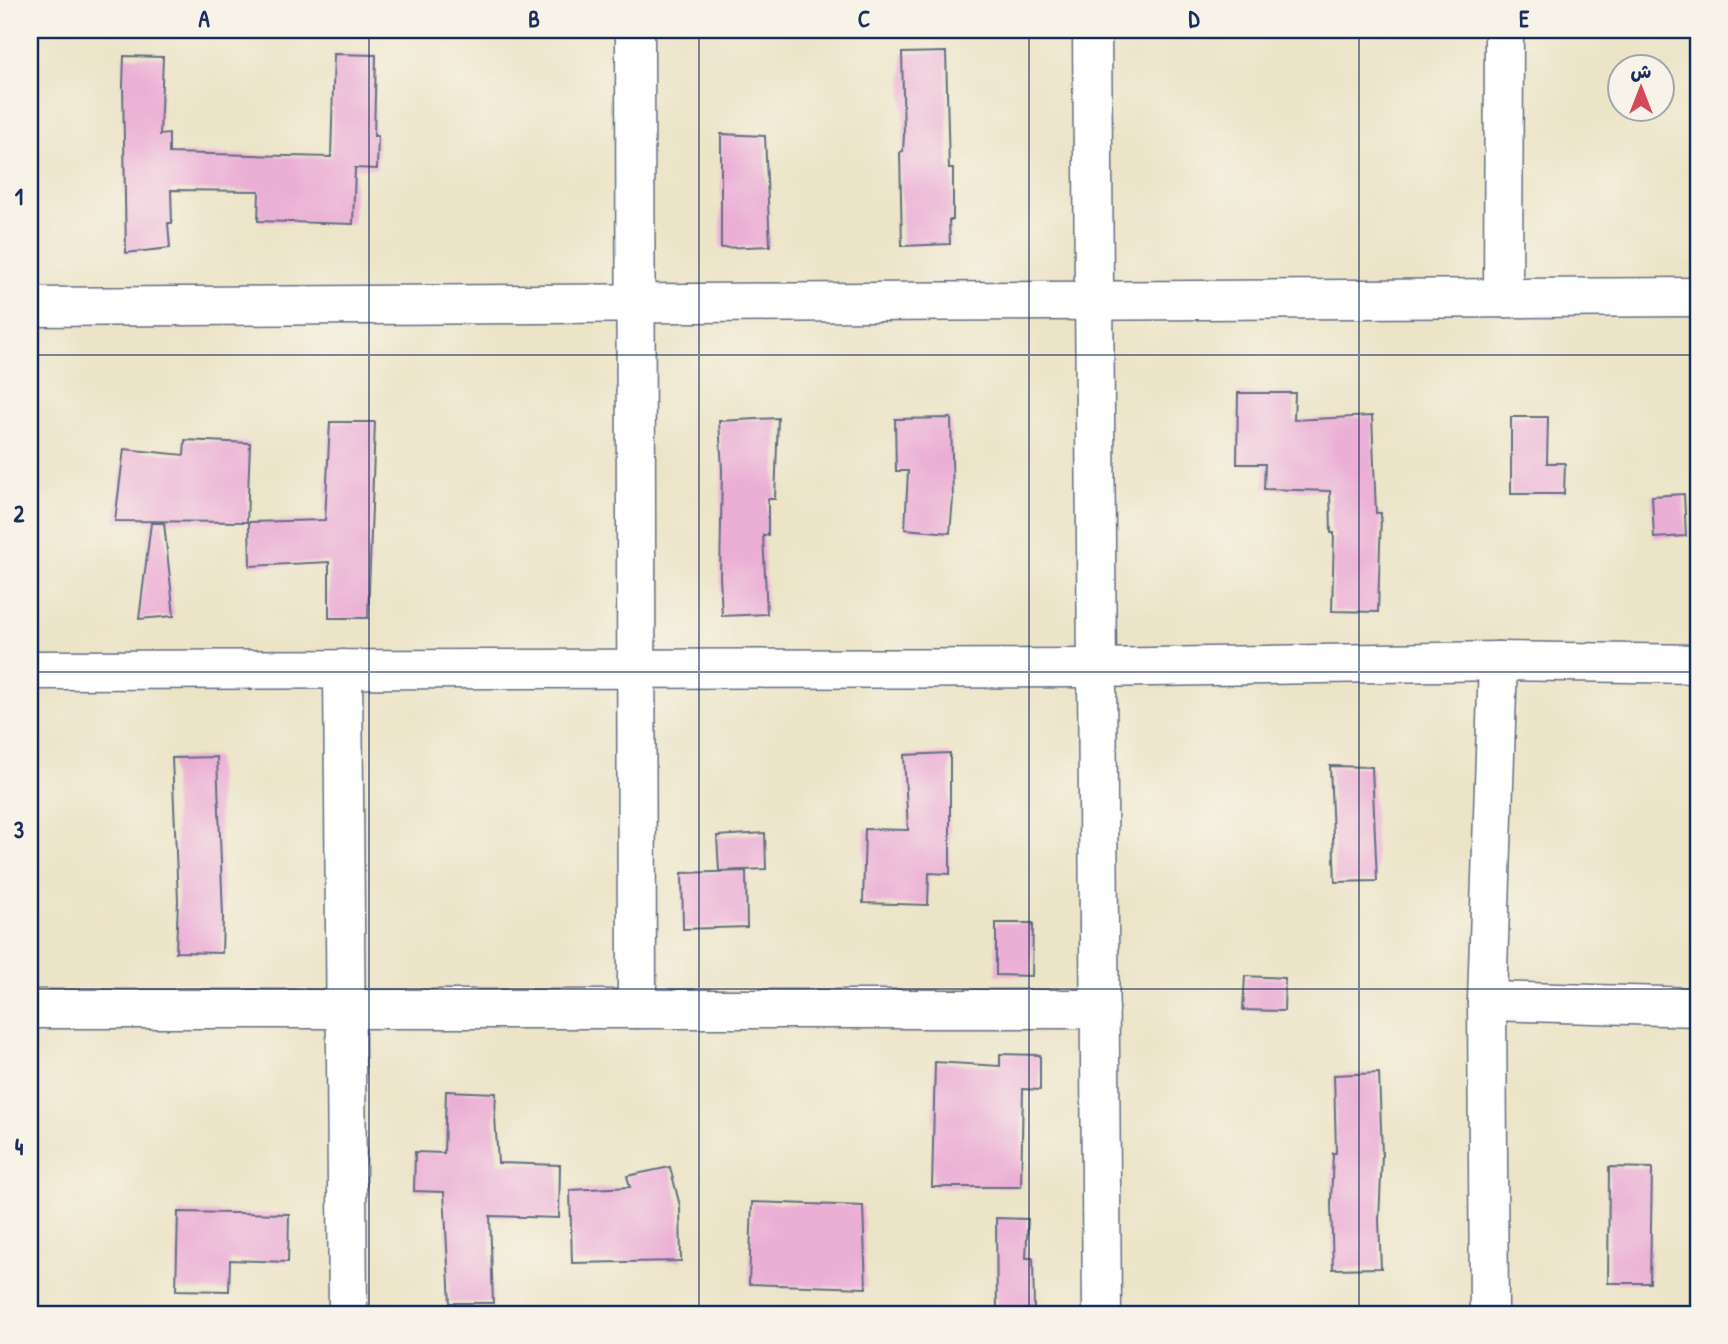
<svg xmlns="http://www.w3.org/2000/svg" width="1728" height="1344" font-family="'Patrick Hand','Playpen Sans Arabic',sans-serif">
<style>
.building{fill:#ebaed5}
.lines{fill:none;stroke-linecap:round;stroke-linejoin:round}
.minor-casing{stroke:#646e83;stroke-width:41}
.minor{stroke:#fff;stroke-width:38}
.grid{fill:none;stroke:#1b2f5e;stroke-width:2;stroke-opacity:0.55}
.neatline{fill:none;stroke:#1b2f5e;stroke-width:2.5}
.grid-label{font-size:23px;text-anchor:middle;font-weight:bold;fill:#1b2f5e}
</style>
<rect width="100%" height="100%" fill="#f7f3e8"/>
<filter id="ink" filterUnits="userSpaceOnUse"><feTurbulence type="fractalNoise" baseFrequency=".0143" numOctaves="2"/><feDisplacementMap in="SourceGraphic" scale="14" xChannelSelector="R" yChannelSelector="G"/><feConvolveMatrix kernelMatrix="1 2 1 2 8 2 1 2 1" color-interpolation-filters="sRGB"/></filter>
<filter id="wash" filterUnits="userSpaceOnUse"><feTurbulence type="fractalNoise" baseFrequency=".00686" numOctaves="4" result="noise"/><feDisplacementMap in="SourceGraphic" scale="28" xChannelSelector="R" yChannelSelector="G"/><feGaussianBlur stdDeviation="1.57" result="paint"/><feColorMatrix in="noise" values="0 0 0 0 0 0 0 0 0 0 0 0 0 0 0 0 0 1.4 0 .05"/><feComposite in="paint" operator="in"/></filter>
<g filter="url(#wash)">
<rect width="100%" height="100%" fill="#ece4c7"/>
<g id="blocks">
<g class="building">
<path d="M946 52 949 169H953V220H949L950 244 902 246 900 152 903 151 904 134 902 53Z"/>
<path d="M334 54 376 55 374 136H378L377 169 355 168 353 224 258 221 259 191 171 190 172 223H168L170 248 126 253 123 85 124 56 163 57 160 135 169 134V153L331 157Z"/>
<path d="M721 134 765 136 770 246 721 248Z"/>
<path d="M1238 393H1295L1294 420 1372 416 1376 513H1381L1378 612 1332 611 1334 533H1331L1330 491 1264 489 1265 464H1237Z"/>
<path d="M1511 417H1548L1547 463H1565L1564 494H1511Z"/>
<path d="M778 418 775 499H768V535H763L767 614 722 616 720 576 722 470 719 421Z"/>
<path d="M951 418 953 499 950 533 905 529 908 471H896L895 419Z"/>
<path d="M330 422H375L368 618H329V562L250 566 249 522 325 520Z"/>
<path d="M185 440 250 443 247 522 115 521 124 449 184 455Z"/>
<path d="M1684 494 1686 536 1654 538 1652 496Z"/>
<path d="M151 523H164L174 616 139 619Z"/>
<path d="M950 753V874L929 873 928 905 863 903 865 829 908 830 904 755Z"/>
<path d="M217 757 223 917 222 953 176 952 178 900 172 758Z"/>
<path d="M1330 766 1372 767 1377 881 1335 882Z"/>
<path d="M765 833 766 869 719 871 717 836Z"/>
<path d="M746 871 747 927 683 929 682 873Z"/>
<path d="M996 923H1033L1032 976 996 975Z"/>
<path d="M1245 976 1285 978 1284 1011 1243 1010Z"/>
<path d="M1000 1054 1040 1055V1090L1023 1089 1021 1187H932L935 1062 1000 1066Z"/>
<path d="M1379 1073 1382 1154 1379 1221 1381 1268 1333 1269 1331 1203 1333 1153H1336L1334 1075Z"/>
<path d="M446 1091 496 1093 495 1116 498 1163 560 1165 559 1218 490 1216 493 1303H450L444 1192 414 1191 415 1152 444 1153Z"/>
<path d="M670 1167 680 1206 681 1261 572 1263 570 1190 630 1187 627 1176Z"/>
<path d="M1609 1167 1652 1168 1650 1283H1608Z"/>
<path d="M752 1202 863 1206 866 1288 749 1284Z"/>
<path d="M178 1212 289 1214 288 1262 230 1260 229 1291 176 1290Z"/>
<path d="M996 1218 1028 1219 1026 1258H1033L1034 1309 1024 1310 1023 1314H997Z"/>
</g>
</g>
</g>
<g filter="url(#ink)">
<use href="#blocks" fill-opacity="0" stroke="#646e83" stroke-width="2"/>
<g class="lines">
<g class="minor-casing">
<g id="minor">
<path d="M635 30 637 1009"/>
<path d="M1092 30 1102 1314"/>
<path d="M1503 298 1504 30"/>
<path d="M30 307 1698 297"/>
<path d="M343 669 348 1314"/>
<path d="M30 670 1097 668 1498 661 1698 664"/>
<path d="M1487 1001 1698 1007"/>
<path d="M30 1009H1100"/>
<path d="M1489 1314 1487 1001 1498 661"/>
</g>
</g>
<use href="#minor" class="minor"/>
</g>
</g>
<path class="grid" d="M369 30V1314M699 30V1314M1029 30V1314M1359 30V1314M30 355H1698M30 672H1698M30 989H1698"/>
<rect width="1728" height="1344" fill="none" stroke="#f7f3e8" stroke-width="77"/>
<g transform="translate(1641 88)"><circle r="33" fill="#f7f3e8" stroke="#9fa5b1" stroke-width="2"/>
<path d="M0-5L12 26L0 18L-12 26Z" fill="#d1495b"/>
<text y="-10" font-size="19" font-weight="bold" text-anchor="middle" fill="#1b2f5e">ش</text>
</g>
<rect x="38" y="38" width="1652" height="1268" class="neatline"/>
<g class="grid-label">
<text x="204" y="27">A</text>
<text x="534" y="27">B</text>
<text x="864" y="27">C</text>
<text x="1194" y="27">D</text>
<text x="1524" y="27">E</text>
<text x="19" y="205">1</text>
<text x="19" y="522">2</text>
<text x="19" y="838">3</text>
<text x="19" y="1155">4</text>
</g>
</svg>
